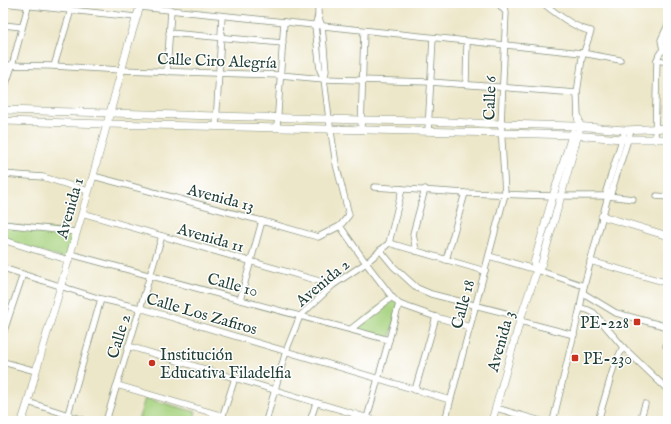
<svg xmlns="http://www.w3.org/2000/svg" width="671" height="424" font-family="'IM FELL English',serif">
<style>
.green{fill:#a5d17d;stroke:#628758}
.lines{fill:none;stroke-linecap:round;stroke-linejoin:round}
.minor-casing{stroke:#86927e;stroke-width:7}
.tertiary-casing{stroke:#86927e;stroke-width:8}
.minor{stroke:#fff;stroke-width:5.5}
.tertiary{stroke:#fff;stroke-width:7}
.poi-dot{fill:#c8321e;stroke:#fff;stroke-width:1.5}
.labels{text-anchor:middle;stroke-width:3;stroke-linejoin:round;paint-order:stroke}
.street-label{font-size:16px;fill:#1f3d34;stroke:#fff}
.poi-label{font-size:16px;fill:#1f3d34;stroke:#fff;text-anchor:start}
</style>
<rect width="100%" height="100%" fill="#fff"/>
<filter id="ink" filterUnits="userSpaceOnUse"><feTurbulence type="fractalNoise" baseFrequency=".025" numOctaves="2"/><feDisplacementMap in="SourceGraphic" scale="8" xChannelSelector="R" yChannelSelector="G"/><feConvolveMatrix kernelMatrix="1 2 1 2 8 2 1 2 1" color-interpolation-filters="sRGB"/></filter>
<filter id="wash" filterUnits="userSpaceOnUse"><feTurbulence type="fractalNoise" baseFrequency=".012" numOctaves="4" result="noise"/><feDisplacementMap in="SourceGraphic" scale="16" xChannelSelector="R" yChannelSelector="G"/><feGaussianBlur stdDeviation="0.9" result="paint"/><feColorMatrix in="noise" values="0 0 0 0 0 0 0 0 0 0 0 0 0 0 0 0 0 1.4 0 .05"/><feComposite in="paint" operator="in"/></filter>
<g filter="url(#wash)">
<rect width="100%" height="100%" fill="#ede7c9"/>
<g class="green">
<path d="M3 224 74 232 68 260 3 240Z"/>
<path d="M392 297 399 304 389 340 351 329Z"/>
<path d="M145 398 196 412 193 421H138Z"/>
</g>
</g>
<g filter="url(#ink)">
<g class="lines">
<g class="minor-casing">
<g id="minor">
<path d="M3 3 136 17"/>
<path d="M318 3V16L322 26 326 71 324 79"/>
<path d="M498 3 505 11"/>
<path d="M543 3C554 12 576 29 591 31L582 58 577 93 578 117"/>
<path d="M140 7 582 53 620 60"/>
<path d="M3 25 22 27"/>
<path d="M169 33 283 43"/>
<path d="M663 50 661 40 668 25"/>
<path d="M657 60 668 62"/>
<path d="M3 65 54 66 121 70 280 75 324 79 430 82 577 93"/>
<path d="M54 66 71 10"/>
<path d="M167 72 171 10"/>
<path d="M466 84 467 42"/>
<path d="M3 93 12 66 28 6"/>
<path d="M216 126 222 16"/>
<path d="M277 127 284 22"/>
<path d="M361 130 364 31"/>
<path d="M428 131 433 38"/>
<path d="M655 139 657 60C659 53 661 51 668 47"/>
<path d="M3 174 43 177 88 191"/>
<path d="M93 176 262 221 318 237 340 226 349 215 336 164 329 119 324 79 320 70 315 26 318 16"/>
<path d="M374 187 465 193 553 196H608L633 199"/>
<path d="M608 196 606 191 625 130"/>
<path d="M657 196 668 197"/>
<path d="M82 213 333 285"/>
<path d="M3 224 76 232"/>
<path d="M340 226 366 263 392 297 399 304 436 317 470 327"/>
<path d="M3 240 68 260"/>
<path d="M389 243 485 271"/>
<path d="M389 243 402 189"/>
<path d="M380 250 394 267 417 288 431 294 521 317"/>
<path d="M416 251 413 234 425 189"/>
<path d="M70 254 389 340"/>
<path d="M489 256 537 270 584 286"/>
<path d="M446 260 465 193"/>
<path d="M590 261 668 283"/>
<path d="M3 268 101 299 140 308 450 400"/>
<path d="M583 293 616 313 668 327"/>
<path d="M240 300 262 221"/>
<path d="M580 308 588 310 594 313 623 347 668 390"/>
<path d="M520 321 574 335"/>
<path d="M351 329 392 297"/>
<path d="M3 334 23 274"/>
<path d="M668 337 666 346 668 347"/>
<path d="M128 346 378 421"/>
<path d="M3 362 36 371"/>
<path d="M117 385 223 416"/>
<path d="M415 390 436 317"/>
<path d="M28 402 87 421"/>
<path d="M496 408 541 421"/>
<path d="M367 418 399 304"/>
<path d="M66 421 101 299"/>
<path d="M106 421 162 236"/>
<path d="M221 421 235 378"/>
<path d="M266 421 286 351 300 316 333 285 366 263 389 243"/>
<path d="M310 421 316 403"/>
<path d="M353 421 355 414"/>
<path d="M445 421 505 194 501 124 506 12 504 3"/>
<path d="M553 421 580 308 584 286 608 196 611 193 631 130"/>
<path d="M598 421 614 366 623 347"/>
<path d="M640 421 645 404"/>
</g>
</g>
<g class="tertiary-casing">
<g id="tertiary">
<path d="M3 110 362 120 429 121 470 123 575 126 625 130 668 128"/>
<path d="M3 121 107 124 501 133 572 135 622 139H668"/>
<path d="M602 216 668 236"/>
<path d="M537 270 534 263 553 196 573 132"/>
<path d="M22 421 28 402 36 371 93 176 129 42 141 3"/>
<path d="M492 421 521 317 537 270 541 266 561 196 580 127 578 117"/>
</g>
</g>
<use href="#minor" class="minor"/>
<use href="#tertiary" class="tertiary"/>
</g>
</g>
<g class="poi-dot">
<rect x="633" y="318" width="8" height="8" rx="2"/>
<rect x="571" y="354" width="8" height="8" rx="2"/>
<circle cx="152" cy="363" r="4"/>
</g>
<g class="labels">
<g class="street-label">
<text transform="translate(217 60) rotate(2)" y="6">Calle Ciro Alegría</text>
<text transform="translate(489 98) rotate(-88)" y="6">Calle 6</text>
<text transform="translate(221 197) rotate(15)" y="6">Avenida 13</text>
<text transform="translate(69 208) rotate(-74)" y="6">Avenida 1</text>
<text transform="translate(211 237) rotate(16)" y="6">Avenida 11</text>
<text transform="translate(322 282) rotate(-40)" y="6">Avenida 2</text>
<text transform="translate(233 284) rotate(15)" y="6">Calle 10</text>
<text transform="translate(462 304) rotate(-75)" y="6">Calle 18</text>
<text transform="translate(202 313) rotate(16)" y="6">Calle Los Zafiros</text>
<text transform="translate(118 336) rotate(-73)" y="6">Calle 2</text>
<text transform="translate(500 341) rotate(-74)" y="6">Avenida 3</text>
</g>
<g class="poi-label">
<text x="629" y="328" text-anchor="end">PE-228</text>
<text x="160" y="360">Institución<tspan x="160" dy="18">Educativa Filadelfia</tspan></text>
<text x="583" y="364">PE-230</text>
</g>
</g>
<rect width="671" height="424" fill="none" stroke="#fff" stroke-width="16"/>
</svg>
